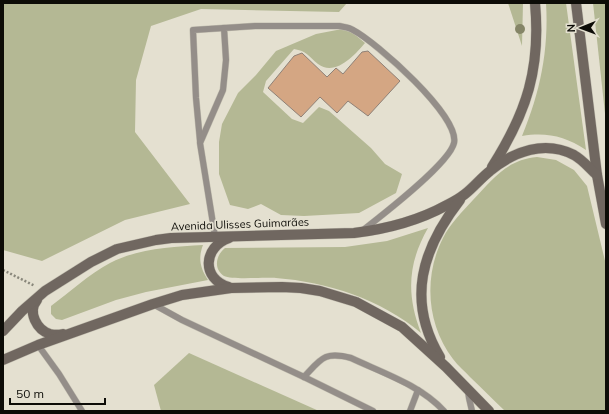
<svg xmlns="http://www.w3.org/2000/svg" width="609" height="414" font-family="Mulish,sans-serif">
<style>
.green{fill:#b4b894}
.building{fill:#d4a683;stroke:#8f8177}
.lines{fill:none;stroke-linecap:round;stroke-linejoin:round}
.lane-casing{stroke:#c2beb0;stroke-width:7}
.secondary-casing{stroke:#c2beb0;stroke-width:11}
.path{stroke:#89877b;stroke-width:2.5;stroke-dasharray:2 2;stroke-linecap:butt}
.lane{stroke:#948e89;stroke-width:6}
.secondary{stroke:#706760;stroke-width:10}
.tree{fill:#858567}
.labels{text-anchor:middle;stroke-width:3.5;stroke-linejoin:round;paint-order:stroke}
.street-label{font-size:11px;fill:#0d0c07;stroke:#e4e0d0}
</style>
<rect width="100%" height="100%" fill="#e4e0d0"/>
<g class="green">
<path d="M3 3H347L339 12 201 9 151 26 136 80 135 132 190 204 125 220 42 261 3 250Z"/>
<path d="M508 3H523L522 46Z"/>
<path d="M546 3H566L586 150C565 136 546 132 522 136 540 93 549 50 546 3Z"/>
<path d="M593 3H605L606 12V123Z"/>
<path d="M342 29 353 33 365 43C355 55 335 77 318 64 308 56 307 51 294 49L266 81 263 92 292 119 303 123 319 107 329 111 371 148 385 164 402 174 396 193 359 213 304 216 281 215 261 204 248 209 230 205 219 174V142L222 124 238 93 256 75 276 51 316 34Z"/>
<path d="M537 157 556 160 574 170 587 186 606 265V411H505C493 400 482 388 470 377 465 371 458 366 453 359 427 325 423 277 443 238 450 224 462 212 473 200 493 179 506 160 537 157Z"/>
<path d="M428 228C408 263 406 294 421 333 381 299 327 282 276 278 265 277 232 280 224 276 213 269 216 255 225 248L345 247 387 241Z"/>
<path d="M203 245C198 258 200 268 208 280L146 292 116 300 62 320 56 319 51 314V306C70 292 89 274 110 263 139 248 172 247 203 245Z"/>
<path d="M189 353 319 411H161L154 385Z"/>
</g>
<path class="building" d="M368 51 400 81 368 116 348 101 337 113 320 97 301 117 268 88 294 56 302 53 327 77 336 68 343 74 362 52Z"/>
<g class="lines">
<g class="lane-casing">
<g id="lane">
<path d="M200 141 196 98 193 30 224 28"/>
<path d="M215 236 200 143 223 90 226 60 224 28 255 26H339C343 27 349 27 353 30 376 42 460 116 454 143 449 164 381 216 362 231"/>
<path d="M153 304 182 320 304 377 373 411"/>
<path d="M38 345 59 374 82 411"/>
<path d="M304 377C321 359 324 351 351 358 383 373 420 385 444 411"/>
<path d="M468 391 469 398 472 411"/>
<path d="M410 411 418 390"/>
</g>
</g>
<g class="secondary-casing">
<g id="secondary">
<path d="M576 3 597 175 606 224"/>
<path d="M492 167C527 112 541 68 535 3"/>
<path d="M229 287C201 279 203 247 229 238"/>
<path d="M37 300C27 312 37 330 50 334 54 335 59 335 63 334"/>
<path d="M3 331 22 311 45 291 91 262 117 249 156 240 171 238 354 233C387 229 418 221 447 205 453 202 460 198 465 194 474 187 481 178 490 171 514 151 545 140 574 155 583 160 590 169 597 175"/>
<path d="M440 357C406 300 422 249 460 200"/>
<path d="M3 360 38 345 153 304 182 295 231 288 282 287 301 288 320 291 356 302 402 327 446 367 489 411"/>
</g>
</g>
<path class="path" d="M3 270 35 286"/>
<use href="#lane" class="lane"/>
<use href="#secondary" class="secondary"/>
</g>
<circle class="tree" cx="520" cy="29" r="5"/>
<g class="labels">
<g class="street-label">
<text transform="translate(240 224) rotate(-2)" y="4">Avenida Ulisses Guimarães</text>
</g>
</g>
<rect width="609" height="414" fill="none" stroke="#0d0c07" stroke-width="8"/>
<g transform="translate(581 28) rotate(269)" stroke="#e4e0d0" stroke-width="3" paint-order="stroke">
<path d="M0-3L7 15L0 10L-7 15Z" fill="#0d0c07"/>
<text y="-6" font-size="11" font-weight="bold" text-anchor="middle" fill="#0d0c07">N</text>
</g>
<path d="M10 398v6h95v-6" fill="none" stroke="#0d0c07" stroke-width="2"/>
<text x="16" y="398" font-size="12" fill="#0d0c07" stroke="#e4e0d0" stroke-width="3" paint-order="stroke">50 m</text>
</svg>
